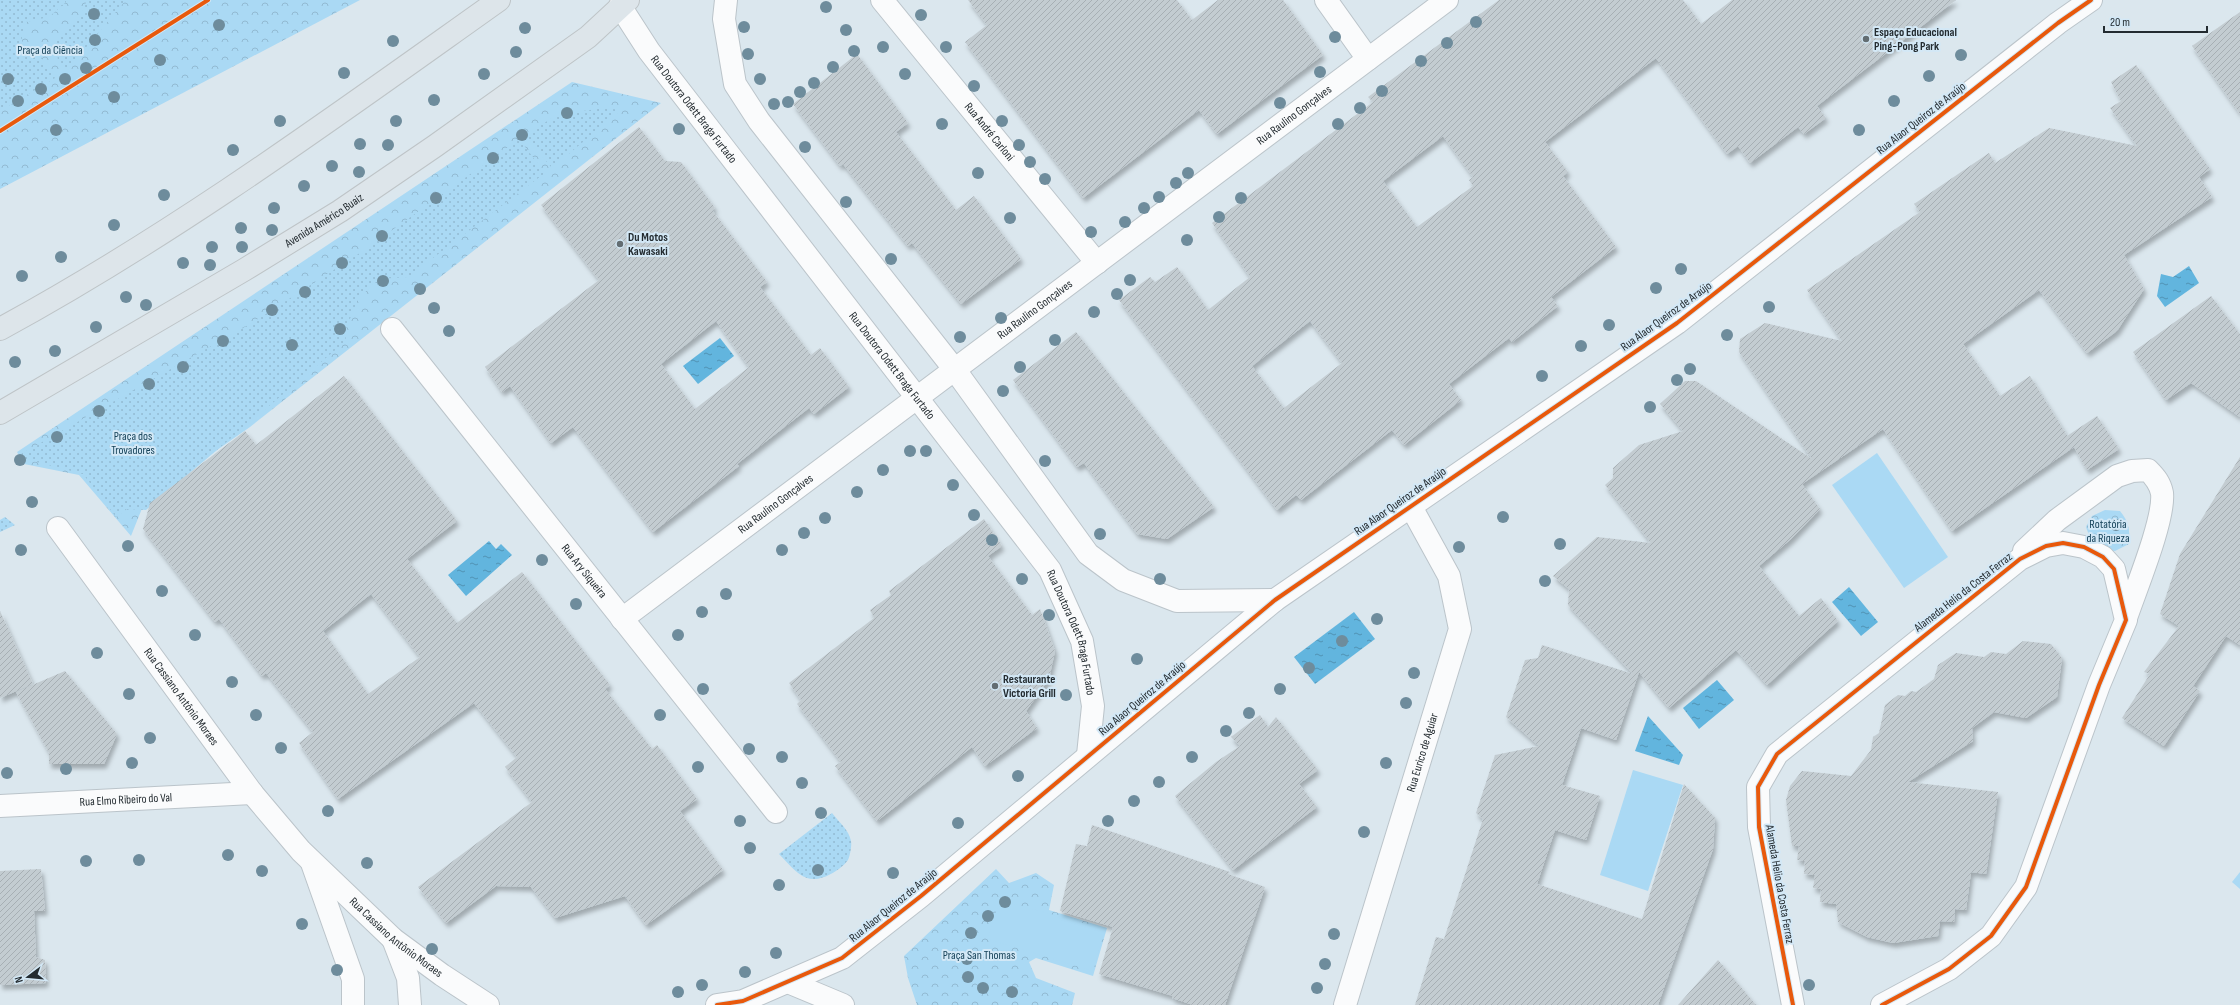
<svg xmlns="http://www.w3.org/2000/svg" width="2240" height="1005" font-family="'Sofia Sans Condensed',sans-serif">
<style>
.park{fill:url(#park-crowns)}
.garden{fill:url(#garden-dots)}
.pitch{fill:#aad9f4}
.water{fill:url(#water-ripples)}
.building{fill:url(#building-hatch);fill-rule:evenodd;filter:url(#shadow)}
.lines{fill:none;stroke-linecap:round;stroke-linejoin:round}
.minor-casing{stroke:#bbc4ca;stroke-width:24}
.major-casing{stroke:#bec4c7;stroke-width:24}
.minor{stroke:#fafbfc;stroke-width:22}
.major{stroke:#dde5ea;stroke-width:22}
.cycleway-casing{stroke:#d3e8f6;stroke-width:6}
.cycleway{stroke:#e8590c;stroke-width:4}
.tree{fill:#6e8c9c}
.poi-dot{fill:#636d72;stroke:#d3e8f6;stroke-width:1.5}
.labels{text-anchor:middle;stroke-width:4;stroke-linejoin:round;paint-order:stroke}
.poi-label{font-size:12px;font-weight:bold;fill:#232b30;stroke:#d3e8f6;text-anchor:start}
.park-label{font-size:12px;fill:#154259;stroke:#d3e8f6}
.street-label{font-size:12px;fill:#232b30;stroke:#d3e8f6}
</style>
<defs>
<pattern id="park-crowns" width="20" height="18" patternUnits="userSpaceOnUse"><rect width="20" height="18" fill="#aad9f4"/><path d="M2 6a3 3 0 1 1 6 0M12 15a3 3 0 1 1 6 0" fill="none" stroke="#92bad2"/></pattern>
<pattern id="garden-dots" width="8" height="8" patternUnits="userSpaceOnUse"><rect width="8" height="8" fill="#aad9f4"/><path d="M2 2h.1M6 6h.1" fill="none" stroke="#92bad2" stroke-width="1.8" stroke-linecap="round"/></pattern>
<pattern id="water-ripples" width="26" height="14" patternUnits="userSpaceOnUse"><rect width="26" height="14" fill="#62b5de"/><path d="M2 4q2-2 4 0t4 0M15 11q2-2 4 0t4 0" fill="none" stroke="#5093b4"/></pattern>
<pattern id="building-hatch" width="6" height="6" patternUnits="userSpaceOnUse"><rect width="6" height="6" fill="#c3ccd1"/><path d="M-1 1l2-2M0 6l6-6M5 7l2-2" fill="none" stroke="#a7afb4"/></pattern>
<filter id="shadow"><feDropShadow dx="2.5" dy="4.5" stdDeviation="2" flood-color="#0004"/></filter>
</defs>
<rect width="100%" height="100%" fill="#dbe7ee"/>
<g class="park">
<path d="M0 0H360L0 189Z"/>
<path d="M572 82 661 103 250 427 207 457 143 506 131 536 79 475 24 464 17 452Z"/>
<path d="M2105 510 2120 511C2129 522 2130 530 2129 544L2115 551 2099 550 2091 541 2086 527 2092 516Z"/>
<path d="M996 869 1009 883 1036 873 1054 885 1049 910 1107 928 1093 976 1036 958 1029 962 1036 978 1075 993 1072 1005H917L908 978 904 956Z"/>
</g>
<g class="garden">
<path d="M0 0H66V2L49 17 26 22C20 35 20 45 30 56L41 57 55 78 0 111Z"/>
<path d="M87 0H126L66 71 58 60 55 40 82 13Z"/>
<path d="M605 108 621 110 552 168 524 135 554 117 568 113Z"/>
<path d="M519 139 545 173 408 277 379 279 358 299 345 331 346 341 146 510 127 509 116 517 83 474 25 459 21 454 250 324 366 249Z"/>
<path d="M5 517 15 525 0 532V520Z"/>
<path d="M832 813C839 822 849 830 851 841 852 845 850 856 848 860 841 870 820 883 807 878 796 874 787 862 779 854Z"/>
</g>
<g class="pitch">
<path d="M1877 453 1948 557 1904 588 1832 485Z"/>
<path d="M1633 770 1683 785 1648 891 1600 875Z"/>
<path d="M2240 872V889L2232 882Z"/>
<path d="M1000 900 1105 929 1093 971 987 939Z"/>
</g>
<g class="water">
<path d="M2189 266 2199 283 2165 307 2157 296 2161 274 2173 277Z"/>
<path d="M720 338 734 356 698 384 683 366Z"/>
<path d="M489 541 496 549 501 544 512 555 466 596 448 575Z"/>
<path d="M1849 587 1878 622 1861 636 1832 602Z"/>
<path d="M1354 612 1375 639 1315 684 1294 657Z"/>
<path d="M1717 680 1734 700 1699 729 1683 708Z"/>
<path d="M1648 716 1683 755 1679 765 1635 751Z"/>
</g>
<g class="building">
<path d="M968 0H1177L1192 20 1218 0H1283L1323 55 1217 134 1199 110 1083 198 965 42 987 25Z"/>
<path d="M1499 0H1683L1701 24 1732 0H1956L1817 106 1826 118 1804 134 1798 127 1750 163 1738 146 1727 154 1656 58 1545 142 1568 172 1563 176 1616 247 1551 297 1558 306 1512 342 1509 338 1449 384 1461 400 1404 445 1392 430 1301 500 1296 495 1277 510 1119 300 1150 277 1155 282 1177 267 1208 310 1250 277 1212 223 1373 102 1368 97ZM1443 136 1473 177 1469 180 1473 186 1417 227 1383 181ZM1310 321 1342 363 1284 408 1252 366Z"/>
<path d="M2240 12V114L2192 46Z"/>
<path d="M857 54 908 123 896 132 956 210 974 196 1021 259 961 304 912 243 908 246 843 164 840 166 793 104Z"/>
<path d="M2136 65 2210 169 2199 177 2212 197 2124 255 2144 289 2117 331 2087 353 2039 290 1963 344 2000 396 2030 376 2068 437 2067 436 2097 416 2119 449 2087 470 2074 447 1952 531 1883 429 1802 484 1820 509 1791 539 1759 566 1799 616 1821 598 1838 621 1767 685 1736 650 1669 708 1639 672 1616 740 1581 728 1562 785 1600 796 1586 840 1555 830 1537 884 1642 919 1684 784 1715 818 1713 849 1658 1005H1415L1436 937 1444 939 1483 819 1476 813 1495 755 1539 746 1506 717 1525 660 1538 658 1542 645 1633 674 1568 605 1569 589 1553 576 1597 537 1651 543 1605 485 1613 478V468L1639 445 1683 431 1660 404 1685 381H1696L1812 459 1739 352 1740 339 1765 323 1842 341 1807 290 1920 212 1914 204 1989 153 1995 163 2049 128 2137 146 2110 108 2121 101 2111 82Z"/>
<path d="M639 127 665 161 681 162 715 208 712 210 767 282 760 287 811 355 820 348 849 387 814 414 809 408 737 464 739 466 653 532 573 427 551 443 510 386 502 392 485 367 599 280 541 205ZM716 321 749 367 695 409 661 364Z"/>
<path d="M2211 296 2240 334V417L2191 383 2166 400 2133 352Z"/>
<path d="M1076 332 1214 507 1167 539 1137 534 1084 463 1077 467 1013 380Z"/>
<path d="M344 376 457 521 407 559 457 623 522 572 610 685 605 689 652 749 657 745 697 799 680 811 723 870 646 925 625 896 555 918 531 887 496 886 446 923 418 887 532 802 505 767 517 757 474 703 338 799 299 743 313 732 266 673 262 676 219 619 215 622 143 529 150 503 245 431 256 445ZM371 594 420 657 368 694 323 631Z"/>
<path d="M2240 457V645L2226 636 2193 686 2200 691 2164 746 2122 718 2150 674 2144 672 2179 626 2160 614 2180 554Z"/>
<path d="M984 519 1002 546 988 556 1032 615 1040 609 1055 651 1049 679 1026 711 1037 728 985 766 972 747 877 821 835 766 841 762 797 704 801 700 789 683 874 618 870 610 891 595 889 591Z"/>
<path d="M0 611 33 684 0 698Z"/>
<path d="M2023 641 2051 644 2062 658 2057 697 2026 718 1994 712 1972 728 1973 741 1908 782 1998 792 1986 874 1971 872 1966 910 1955 909 1954 922 1940 921 1938 936 1893 943 1867 937 1838 922 1836 904 1820 902 1821 889 1813 888 1815 875 1804 874 1805 861 1797 860 1799 846H1792L1786 800 1790 786 1802 771 1851 776 1871 750 1873 737 1879 733 1885 705 1898 695 1905 696 1911 691 1916 692 1934 679 1938 665 1956 653 1984 657 1991 652 2006 654Z"/>
<path d="M65 671 117 734 104 764H49V753L16 692Z"/>
<path d="M1260 715 1268 727 1276 717 1318 770 1299 784 1317 807 1233 870 1175 796 1216 762 1240 746 1231 737Z"/>
<path d="M1092 825 1230 872 1228 874 1265 887 1225 1005H1193L1172 998 1173 996 1099 974 1113 927 1060 911 1076 844 1087 846Z"/>
<path d="M41 869 45 911H34L36 957 45 960 46 983 0 985V871Z"/>
<path d="M1718 960 1756 1005H1678Z"/>
</g>
<g class="lines">
<g class="minor-casing">
<g id="minor">
<path d="M726 0 724 19 735 84 759 121 955 370 1088 554 1123 580 1177 601 1275 600"/>
<path id="s1" d="M882 0 1097 263"/>
<path d="M1326 0 1368 59"/>
<path id="s2" d="M620 6 649 51 1050 570 1082 641 1093 706 1088 755"/>
<path id="s3" d="M392 329 776 812"/>
<path id="s4" d="M58 528 252 793 301 851 393 939 442 975 488 1005"/>
<path d="M2024 551 2057 520 2117 476 2132 471 2148 470C2155 477 2160 483 2162 493 2165 519 2135 591 2126 618"/>
<path id="s5" d="M622 619 1447 0"/>
<path id="s6" d="M0 806 252 793"/>
<path d="M312 863 353 979V1005"/>
<path d="M393 939 408 978 410 1005"/>
<path d="M788 982 843 1005"/>
<path d="M717 1005 743 1001 842 958 921 896 1275 600 1677 323 2058 23 2091 0"/>
<path id="s7" d="M1345 1005 1460 629 1449 576 1410 505"/>
<path d="M1793 1005 1759 827 1758 787 1777 754 2020 559 2046 546 2063 543 2084 547 2103 557 2114 569 2126 620 2099 685 2026 887 1991 936 1949 969 1882 1005"/>
</g>
</g>
<g class="major-casing">
<g id="major">
<path d="M0 329C175 234 337 115 499 0"/>
<path id="s8" d="M0 413 244 270 340 211 435 146 588 37 628 0"/>
</g>
</g>
<use href="#minor" class="minor"/>
<use href="#major" class="major"/>
<g class="cycleway-casing">
<g id="cycleway">
<path d="M0 131 208 0"/>
<path d="M717 1005 743 1001 842 958 921 896 1275 600 1677 323 2058 23 2091 0"/>
<path d="M1793 1005 1759 827 1758 787 1777 754 2020 559 2046 546 2063 543 2084 547 2103 557 2114 569 2126 620 2099 685 2026 887 1991 936 1949 969 1882 1005"/>
</g>
</g>
<use href="#cycleway" class="cycleway"/>
</g>
<g class="tree">
<circle cx="826" cy="7" r="6"/>
<circle cx="94" cy="14" r="6"/>
<circle cx="921" cy="15" r="6"/>
<circle cx="1476" cy="22" r="6"/>
<circle cx="219" cy="25" r="6"/>
<circle cx="744" cy="27" r="6"/>
<circle cx="525" cy="28" r="6"/>
<circle cx="846" cy="30" r="6"/>
<circle cx="1335" cy="37" r="6"/>
<circle cx="95" cy="40" r="6"/>
<circle cx="393" cy="41" r="6"/>
<circle cx="1447" cy="43" r="6"/>
<circle cx="883" cy="47" r="6"/>
<circle cx="946" cy="47" r="6"/>
<circle cx="854" cy="51" r="6"/>
<circle cx="516" cy="52" r="6"/>
<circle cx="748" cy="54" r="6"/>
<circle cx="1961" cy="55" r="6"/>
<circle cx="160" cy="60" r="6"/>
<circle cx="1421" cy="61" r="6"/>
<circle cx="833" cy="67" r="6"/>
<circle cx="86" cy="68" r="6"/>
<circle cx="1320" cy="72" r="6"/>
<circle cx="344" cy="73" r="6"/>
<circle cx="484" cy="74" r="6"/>
<circle cx="905" cy="74" r="6"/>
<circle cx="1929" cy="76" r="6"/>
<circle cx="8" cy="79" r="6"/>
<circle cx="65" cy="79" r="6"/>
<circle cx="760" cy="79" r="6"/>
<circle cx="814" cy="83" r="6"/>
<circle cx="974" cy="86" r="6"/>
<circle cx="41" cy="89" r="6"/>
<circle cx="1382" cy="91" r="6"/>
<circle cx="800" cy="92" r="6"/>
<circle cx="114" cy="97" r="6"/>
<circle cx="434" cy="100" r="6"/>
<circle cx="18" cy="101" r="6"/>
<circle cx="1894" cy="101" r="6"/>
<circle cx="788" cy="102" r="6"/>
<circle cx="1280" cy="103" r="6"/>
<circle cx="774" cy="104" r="6"/>
<circle cx="1360" cy="108" r="6"/>
<circle cx="567" cy="113" r="6"/>
<circle cx="280" cy="121" r="6"/>
<circle cx="396" cy="121" r="6"/>
<circle cx="1002" cy="121" r="6"/>
<circle cx="942" cy="124" r="6"/>
<circle cx="1338" cy="124" r="6"/>
<circle cx="679" cy="129" r="6"/>
<circle cx="56" cy="130" r="6"/>
<circle cx="1859" cy="130" r="6"/>
<circle cx="522" cy="135" r="6"/>
<circle cx="360" cy="144" r="6"/>
<circle cx="388" cy="145" r="6"/>
<circle cx="1019" cy="145" r="6"/>
<circle cx="805" cy="147" r="6"/>
<circle cx="233" cy="150" r="6"/>
<circle cx="493" cy="158" r="6"/>
<circle cx="1030" cy="162" r="6"/>
<circle cx="332" cy="166" r="6"/>
<circle cx="359" cy="172" r="6"/>
<circle cx="978" cy="173" r="6"/>
<circle cx="1188" cy="173" r="6"/>
<circle cx="1045" cy="179" r="6"/>
<circle cx="1176" cy="183" r="6"/>
<circle cx="304" cy="186" r="6"/>
<circle cx="164" cy="195" r="6"/>
<circle cx="1159" cy="197" r="6"/>
<circle cx="436" cy="198" r="6"/>
<circle cx="1241" cy="198" r="6"/>
<circle cx="846" cy="202" r="6"/>
<circle cx="274" cy="208" r="6"/>
<circle cx="1144" cy="208" r="6"/>
<circle cx="1219" cy="217" r="6"/>
<circle cx="1010" cy="218" r="6"/>
<circle cx="1125" cy="222" r="6"/>
<circle cx="114" cy="225" r="6"/>
<circle cx="241" cy="228" r="6"/>
<circle cx="272" cy="230" r="6"/>
<circle cx="1091" cy="232" r="6"/>
<circle cx="382" cy="236" r="6"/>
<circle cx="1187" cy="240" r="6"/>
<circle cx="212" cy="247" r="6"/>
<circle cx="242" cy="247" r="6"/>
<circle cx="61" cy="257" r="6"/>
<circle cx="891" cy="259" r="6"/>
<circle cx="183" cy="263" r="6"/>
<circle cx="342" cy="263" r="6"/>
<circle cx="210" cy="265" r="6"/>
<circle cx="1681" cy="269" r="6"/>
<circle cx="22" cy="276" r="6"/>
<circle cx="1130" cy="280" r="6"/>
<circle cx="383" cy="281" r="6"/>
<circle cx="1656" cy="288" r="6"/>
<circle cx="420" cy="289" r="6"/>
<circle cx="305" cy="292" r="6"/>
<circle cx="1117" cy="294" r="6"/>
<circle cx="126" cy="297" r="6"/>
<circle cx="146" cy="305" r="6"/>
<circle cx="1769" cy="307" r="6"/>
<circle cx="434" cy="308" r="6"/>
<circle cx="272" cy="310" r="6"/>
<circle cx="1094" cy="312" r="6"/>
<circle cx="1001" cy="318" r="6"/>
<circle cx="1609" cy="325" r="6"/>
<circle cx="96" cy="327" r="6"/>
<circle cx="340" cy="329" r="6"/>
<circle cx="449" cy="331" r="6"/>
<circle cx="1727" cy="335" r="6"/>
<circle cx="960" cy="337" r="6"/>
<circle cx="1055" cy="340" r="6"/>
<circle cx="223" cy="341" r="6"/>
<circle cx="292" cy="345" r="6"/>
<circle cx="1581" cy="346" r="6"/>
<circle cx="55" cy="351" r="6"/>
<circle cx="15" cy="362" r="6"/>
<circle cx="183" cy="367" r="6"/>
<circle cx="1020" cy="367" r="6"/>
<circle cx="1690" cy="369" r="6"/>
<circle cx="1542" cy="376" r="6"/>
<circle cx="1677" cy="380" r="6"/>
<circle cx="149" cy="384" r="6"/>
<circle cx="1003" cy="391" r="6"/>
<circle cx="1650" cy="407" r="6"/>
<circle cx="99" cy="411" r="6"/>
<circle cx="57" cy="437" r="6"/>
<circle cx="910" cy="451" r="6"/>
<circle cx="926" cy="451" r="6"/>
<circle cx="20" cy="460" r="6"/>
<circle cx="1045" cy="461" r="6"/>
<circle cx="883" cy="470" r="6"/>
<circle cx="953" cy="485" r="6"/>
<circle cx="857" cy="492" r="6"/>
<circle cx="32" cy="502" r="6"/>
<circle cx="974" cy="515" r="6"/>
<circle cx="1503" cy="517" r="6"/>
<circle cx="825" cy="518" r="6"/>
<circle cx="2116" cy="525" r="6"/>
<circle cx="804" cy="533" r="6"/>
<circle cx="1100" cy="534" r="6"/>
<circle cx="992" cy="540" r="6"/>
<circle cx="1560" cy="544" r="6"/>
<circle cx="128" cy="546" r="6"/>
<circle cx="1459" cy="547" r="6"/>
<circle cx="21" cy="550" r="6"/>
<circle cx="782" cy="550" r="6"/>
<circle cx="542" cy="560" r="6"/>
<circle cx="1022" cy="579" r="6"/>
<circle cx="1160" cy="579" r="6"/>
<circle cx="1545" cy="581" r="6"/>
<circle cx="162" cy="591" r="6"/>
<circle cx="726" cy="594" r="6"/>
<circle cx="576" cy="604" r="6"/>
<circle cx="702" cy="612" r="6"/>
<circle cx="1049" cy="615" r="6"/>
<circle cx="1377" cy="619" r="6"/>
<circle cx="195" cy="635" r="6"/>
<circle cx="678" cy="635" r="6"/>
<circle cx="1342" cy="641" r="6"/>
<circle cx="97" cy="653" r="6"/>
<circle cx="1137" cy="659" r="6"/>
<circle cx="1309" cy="668" r="6"/>
<circle cx="1414" cy="673" r="6"/>
<circle cx="232" cy="682" r="6"/>
<circle cx="703" cy="689" r="6"/>
<circle cx="1280" cy="689" r="6"/>
<circle cx="129" cy="694" r="6"/>
<circle cx="1066" cy="695" r="6"/>
<circle cx="1406" cy="703" r="6"/>
<circle cx="1249" cy="713" r="6"/>
<circle cx="256" cy="715" r="6"/>
<circle cx="660" cy="715" r="6"/>
<circle cx="1226" cy="731" r="6"/>
<circle cx="150" cy="738" r="6"/>
<circle cx="281" cy="748" r="6"/>
<circle cx="749" cy="749" r="6"/>
<circle cx="782" cy="757" r="6"/>
<circle cx="1192" cy="757" r="6"/>
<circle cx="132" cy="763" r="6"/>
<circle cx="1386" cy="763" r="6"/>
<circle cx="698" cy="767" r="6"/>
<circle cx="66" cy="769" r="6"/>
<circle cx="7" cy="773" r="6"/>
<circle cx="1018" cy="776" r="6"/>
<circle cx="1159" cy="782" r="6"/>
<circle cx="802" cy="783" r="6"/>
<circle cx="1134" cy="801" r="6"/>
<circle cx="328" cy="811" r="6"/>
<circle cx="821" cy="813" r="6"/>
<circle cx="740" cy="821" r="6"/>
<circle cx="1108" cy="821" r="6"/>
<circle cx="958" cy="823" r="6"/>
<circle cx="1364" cy="832" r="6"/>
<circle cx="750" cy="848" r="6"/>
<circle cx="228" cy="855" r="6"/>
<circle cx="139" cy="860" r="6"/>
<circle cx="86" cy="861" r="6"/>
<circle cx="367" cy="863" r="6"/>
<circle cx="818" cy="870" r="6"/>
<circle cx="262" cy="871" r="6"/>
<circle cx="893" cy="873" r="6"/>
<circle cx="779" cy="885" r="6"/>
<circle cx="1005" cy="902" r="6"/>
<circle cx="988" cy="916" r="6"/>
<circle cx="302" cy="924" r="6"/>
<circle cx="971" cy="933" r="6"/>
<circle cx="1334" cy="934" r="6"/>
<circle cx="432" cy="949" r="6"/>
<circle cx="776" cy="953" r="6"/>
<circle cx="967" cy="959" r="6"/>
<circle cx="1325" cy="964" r="6"/>
<circle cx="337" cy="970" r="6"/>
<circle cx="745" cy="972" r="6"/>
<circle cx="968" cy="977" r="6"/>
<circle cx="702" cy="985" r="6"/>
<circle cx="1809" cy="985" r="6"/>
<circle cx="983" cy="988" r="6"/>
<circle cx="1317" cy="988" r="6"/>
<circle cx="678" cy="992" r="6"/>
<circle cx="1012" cy="992" r="6"/>
</g>
<g class="poi-dot">
<circle cx="1866" cy="39" r="4"/>
<circle cx="620" cy="244" r="4"/>
<circle cx="995" cy="686" r="4"/>
</g>
<g class="labels">
<g class="poi-label">
<text x="1874" y="36">Espaço Educacional<tspan x="1874" dy="14">Ping-Pong Park</tspan></text>
<text x="628" y="241">Du Motos<tspan x="628" dy="14">Kawasaki</tspan></text>
<text x="1003" y="683">Restaurante<tspan x="1003" dy="14">Victoria Grill</tspan></text>
</g>
<g class="park-label">
<text x="50" y="54">Praça da Ciência</text>
<text x="133" y="440">Praça dos<tspan x="133" dy="14">Trovadores</tspan></text>
<text x="2108" y="528">Rotatória<tspan x="2108" dy="14">da Riqueza</tspan></text>
<text x="979" y="959">Praça San Thomas</text>
</g>
<g class="street-label">
<text dy="4" stroke="none"><textPath href="#s2" startOffset="127">Rua Doutora Odett Braga Furtado</textPath></text>
<text dy="4" stroke="none"><textPath href="#s5" startOffset="840">Rua Raulino Gonçalves</textPath></text>
<text transform="translate(1921 118) rotate(-38)" y="4">Rua Alaor Queiroz de Araújo</text>
<text dy="4" stroke="none"><textPath href="#s1" startOffset="170">Rua André Carloni</textPath></text>
<text dy="4" stroke="none"><textPath href="#s8" startOffset="377">Avenida Américo Buaiz</textPath></text>
<text dy="4" stroke="none"><textPath href="#s5" startOffset="516">Rua Raulino Gonçalves</textPath></text>
<text transform="translate(1666 316) rotate(-36)" y="4">Rua Alaor Queiroz de Araújo</text>
<text dy="4" stroke="none"><textPath href="#s2" startOffset="451">Rua Doutora Odett Braga Furtado</textPath></text>
<text transform="translate(1400 501) rotate(-35)" y="4">Rua Alaor Queiroz de Araújo</text>
<text dy="4" stroke="none"><textPath href="#s5" startOffset="192">Rua Raulino Gonçalves</textPath></text>
<text dy="4" stroke="none"><textPath href="#s3" startOffset="309">Rua Ary Siqueira</textPath></text>
<text transform="translate(1963 592) rotate(-38)" y="4">Alameda Helio da Costa Ferraz</text>
<text dy="4" stroke="none"><textPath href="#s2" startOffset="776">Rua Doutora Odett Braga Furtado</textPath></text>
<text dy="4" stroke="none"><textPath href="#s4" startOffset="209">Rua Cassiano Antônio Moraes</textPath></text>
<text transform="translate(1142 698) rotate(-40)" y="4">Rua Alaor Queiroz de Araújo</text>
<text dy="4" stroke="none"><textPath href="#s7" startOffset="264">Rua Eurico de Aguiar</textPath></text>
<text dy="4" stroke="none"><textPath href="#s6" startOffset="126">Rua Elmo Ribeiro do Val</textPath></text>
<text transform="translate(1780 884) rotate(80)" y="4">Alameda Helio da Costa Ferraz</text>
<text transform="translate(893 905) rotate(-39)" y="4">Rua Alaor Queiroz de Araújo</text>
<text dy="4" stroke="none"><textPath href="#s4" startOffset="533">Rua Cassiano Antônio Moraes</textPath></text>
</g>
</g>
<g transform="translate(28 977) rotate(254)" stroke="#d3e8f6" stroke-width="3" paint-order="stroke">
<path d="M0-3L7 15L0 10L-7 15Z" fill="#232b30"/>
<text y="-6" font-size="11" font-weight="bold" text-anchor="middle" fill="#232b30">N</text>
</g>
<path d="M2104 26v6h103v-6" fill="none" stroke="#232b30" stroke-width="2"/>
<text x="2110" y="26" font-size="12" fill="#232b30" stroke="#d3e8f6" stroke-width="3" paint-order="stroke">20 m</text>
</svg>
